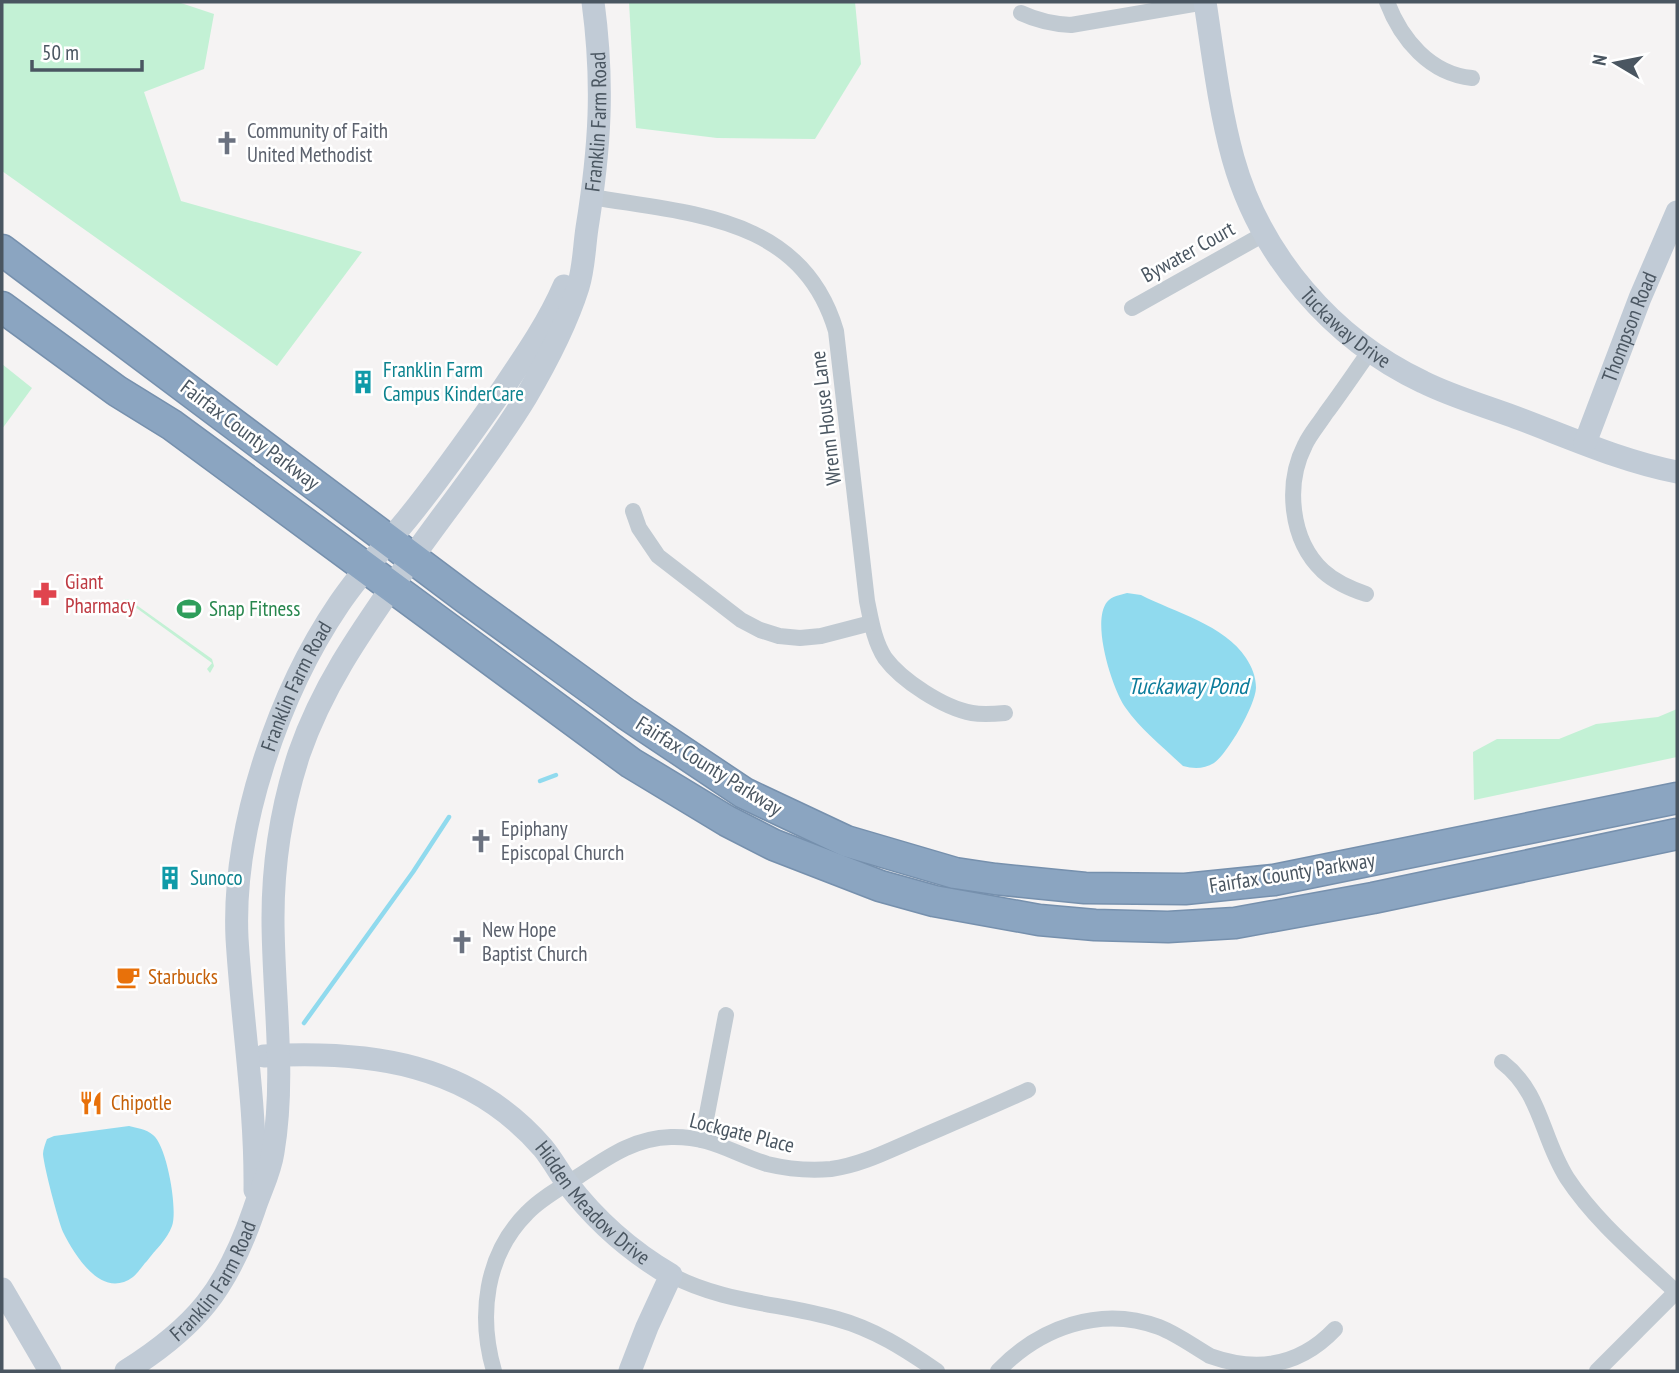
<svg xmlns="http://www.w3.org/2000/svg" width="1679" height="1373" font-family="'PT Sans Narrow',sans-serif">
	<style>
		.green { fill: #c3f1d5 }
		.water { fill: #90daee }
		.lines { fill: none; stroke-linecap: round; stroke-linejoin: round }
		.stream { stroke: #90daee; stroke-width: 4.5 }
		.highway-casing { stroke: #7690ad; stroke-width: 33 }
		.street { stroke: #c1cad2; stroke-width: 16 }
		.secondary { stroke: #c1cbd6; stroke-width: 23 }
		.highway { stroke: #8ba5c1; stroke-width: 30 }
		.labels { text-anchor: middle; stroke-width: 5; stroke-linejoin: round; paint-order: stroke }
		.street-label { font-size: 21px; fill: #4a5661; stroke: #fff }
		.worship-label { font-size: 21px; fill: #5b616d; stroke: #fff; text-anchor: start }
		.culture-label { font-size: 21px; fill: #0d838f; stroke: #fff; text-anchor: start }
		.health-label { font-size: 21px; fill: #be3a42; stroke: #fff; text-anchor: start }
		.leisure-label { font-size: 21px; fill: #27864d; stroke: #fff; text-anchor: start }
		.food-label { font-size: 21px; fill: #c56008; stroke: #fff; text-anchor: start }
		.water-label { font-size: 23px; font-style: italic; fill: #0c7c9b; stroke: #fff }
	</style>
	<rect width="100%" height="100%" fill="#f5f3f3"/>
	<g class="green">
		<polygon points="2,2 178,2 214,14 204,69 144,92 181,201 362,252 277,366 2,171"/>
		<polygon points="629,2 855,2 861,64 815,139 717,138 636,128"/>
		<polygon points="2,364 32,388 2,429"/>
		<polygon points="128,599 212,659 214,666 210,673 207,669 212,663 131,604 124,602 117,608 120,601"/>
		<polygon points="1677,709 1677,757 1474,800 1473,752 1497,739 1559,739 1596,724 1658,717"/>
	</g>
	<g class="water">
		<path d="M 1127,593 L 1141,595 C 1174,612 1225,625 1246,658 C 1252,667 1256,677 1256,688 C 1255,706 1228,753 1214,763 C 1204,769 1194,769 1183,766 C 1163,747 1140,729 1125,707 C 1112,688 1091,622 1107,602 C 1112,596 1120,595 1127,593 Z"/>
		<path d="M 129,1126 C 137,1128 146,1129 153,1135 C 167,1146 178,1210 172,1226 C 167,1240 155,1250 147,1261 C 142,1266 138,1273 133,1277 C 102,1300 75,1256 63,1232 C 58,1220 44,1167 43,1154 C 43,1150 45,1144 47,1139 L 54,1136 Z"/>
	</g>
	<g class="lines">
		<g class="stream">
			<polyline points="540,781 556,775"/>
			<polyline points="304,1023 413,872 449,817"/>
		</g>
		<g class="highway-casing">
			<g id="highway">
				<polyline points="2,250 467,599 626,714 744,793 846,841 955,873 995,879 1085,888 1185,889 1274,880 1677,798"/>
				<polyline points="2,307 117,391 172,425 631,763 727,821 774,845 880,886 934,901 1039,920 1095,925 1168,927 1235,923 1373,898 1677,834"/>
			</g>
		</g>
		<g class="street">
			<path d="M 1387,2 C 1401,39 1430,74 1472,78"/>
			<path d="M 1021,13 C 1038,21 1052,24 1071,25 L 1205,2"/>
			<path d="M 592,197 C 691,214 802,216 836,331 L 867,601 C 871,620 874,641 885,658 C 902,681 944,708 972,713 C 983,715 994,714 1005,713"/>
			<polyline points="1132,308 1264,234"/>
			<polyline points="633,511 639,528 658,556 741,620 760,630 779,636 800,638 821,636 871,623"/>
			<path d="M 1366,594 C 1351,589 1335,582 1323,571 C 1290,540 1285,484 1305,445 C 1310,434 1319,424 1326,413 C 1341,393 1355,372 1370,351"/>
			<path d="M 1502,1062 C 1542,1093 1541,1137 1567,1178 C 1596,1222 1638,1256 1676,1292"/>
			<polyline points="702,1140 726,1015"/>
			<path d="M 671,1275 C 723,1303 781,1303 837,1319 C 874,1329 905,1349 937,1371"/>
			<path d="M 494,1371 C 478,1316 485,1255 527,1213 C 541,1198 562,1187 579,1176 C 608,1157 634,1138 671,1137 C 711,1136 732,1153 767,1164 C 788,1169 809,1171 831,1169 C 861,1165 888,1151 916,1139 C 953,1123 991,1107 1028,1090"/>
			<path d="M 998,1371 C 1039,1328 1100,1305 1159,1327 C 1177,1334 1193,1346 1210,1356 C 1258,1373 1300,1366 1335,1329"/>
			<polyline points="1597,1371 1677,1291"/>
		</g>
		<g class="secondary">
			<path id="s1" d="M 1205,2 C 1213,54 1219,107 1233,158 C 1260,255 1332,339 1423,382 C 1451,396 1482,405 1512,416 C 1566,436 1620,461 1677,472"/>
			<path id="s2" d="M 1585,443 L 1640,298 L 1677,212"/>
			<path id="s3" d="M 264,1056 C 369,1050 470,1063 543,1148 C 552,1159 559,1172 567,1183 C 596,1221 630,1251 671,1275 L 647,1327 L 630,1371"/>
			<path id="s4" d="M 255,1190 C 256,1106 242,1022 237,938 C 232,829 278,694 339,604 C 360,573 385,546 408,518 C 441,477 472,433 502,390 C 525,356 548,323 564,286"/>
			<polyline points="2,1289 50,1371"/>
			<path id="s5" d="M 126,1371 C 196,1327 227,1289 254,1210 C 260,1191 270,1173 273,1152 C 286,1074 273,996 273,918 C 273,863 282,806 299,754 C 325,679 368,622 412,558 C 450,504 492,453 526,397 C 546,363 566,325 578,287 C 584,268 584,248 587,228 C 600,147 604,84 593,2"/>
		</g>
		<use href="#highway" class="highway"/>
	</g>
	<defs>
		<g id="church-bare" transform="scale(1.89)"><path d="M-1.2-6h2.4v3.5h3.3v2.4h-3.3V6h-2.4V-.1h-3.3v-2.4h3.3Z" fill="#6b7280" stroke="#fff" stroke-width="2.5" paint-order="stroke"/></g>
		<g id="building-bare" transform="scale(1.89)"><path d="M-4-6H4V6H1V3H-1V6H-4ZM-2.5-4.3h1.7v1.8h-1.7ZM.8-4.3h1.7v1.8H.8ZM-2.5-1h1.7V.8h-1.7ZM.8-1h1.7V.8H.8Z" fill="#0f9aa8" stroke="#fff" stroke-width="2.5" paint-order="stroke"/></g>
		<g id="pharmacy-bare" transform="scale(1.89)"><path d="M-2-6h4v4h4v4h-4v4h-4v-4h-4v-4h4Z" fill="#e0444e" stroke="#fff" stroke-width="2.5" paint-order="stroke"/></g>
		<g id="stadium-bare" transform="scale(1.89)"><path d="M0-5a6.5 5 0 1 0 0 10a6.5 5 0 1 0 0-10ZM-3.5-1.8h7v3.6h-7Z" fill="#2e9e5b" stroke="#fff" stroke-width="2.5" paint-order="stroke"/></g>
		<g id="cafe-bare" transform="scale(1.89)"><path d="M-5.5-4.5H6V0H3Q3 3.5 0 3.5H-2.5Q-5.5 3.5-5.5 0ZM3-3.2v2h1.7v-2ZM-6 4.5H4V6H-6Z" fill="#e8710a" stroke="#fff" stroke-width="2.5" paint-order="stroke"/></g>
		<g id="restaurant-bare" transform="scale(1.89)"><path d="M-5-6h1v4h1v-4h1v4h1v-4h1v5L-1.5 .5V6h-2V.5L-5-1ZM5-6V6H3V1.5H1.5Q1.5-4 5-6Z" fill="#e8710a" stroke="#fff" stroke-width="2.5" paint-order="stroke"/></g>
	</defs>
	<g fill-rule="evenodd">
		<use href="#church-bare" x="227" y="143"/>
		<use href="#building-bare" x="363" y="382"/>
		<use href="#pharmacy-bare" x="45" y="594"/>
		<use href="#stadium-bare" x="189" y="609"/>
		<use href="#church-bare" x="481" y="841"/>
		<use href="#building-bare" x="170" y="878"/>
		<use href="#church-bare" x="462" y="942"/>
		<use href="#cafe-bare" x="128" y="977"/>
		<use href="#restaurant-bare" x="91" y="1103"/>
	</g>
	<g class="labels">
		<g class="street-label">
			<text dy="7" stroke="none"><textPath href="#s5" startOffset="1386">Franklin Farm Road</textPath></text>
			<text transform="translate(1188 252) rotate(-29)" y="7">Bywater Court</text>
			<text dy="7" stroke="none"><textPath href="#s1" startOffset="366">Tuckaway Drive</textPath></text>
			<text dy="7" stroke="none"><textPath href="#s2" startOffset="124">Thompson Road</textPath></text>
			<text transform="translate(826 418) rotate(-97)" y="7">Wrenn House Lane</text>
			<text transform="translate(250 435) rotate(37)" y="7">Fairfax County Parkway</text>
			<text dy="7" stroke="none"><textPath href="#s4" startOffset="514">Franklin Farm Road</textPath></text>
			<text transform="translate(709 766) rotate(32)" y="7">Fairfax County Parkway</text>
			<text transform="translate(1292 873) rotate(-9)" y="7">Fairfax County Parkway</text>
			<text transform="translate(742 1133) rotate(14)" y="7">Lockgate Place</text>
			<text dy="7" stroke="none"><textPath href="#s3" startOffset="380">Hidden Meadow Drive</textPath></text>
			<text dy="7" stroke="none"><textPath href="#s5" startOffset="128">Franklin Farm Road</textPath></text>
		</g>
		<g class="worship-label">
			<text x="247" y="138">Community of Faith<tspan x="247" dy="24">United Methodist</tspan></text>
			<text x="501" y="836">Epiphany<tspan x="501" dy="24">Episcopal Church</tspan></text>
			<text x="482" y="937">New Hope<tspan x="482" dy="24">Baptist Church</tspan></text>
		</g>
		<g class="culture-label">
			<text x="383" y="377">Franklin Farm<tspan x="383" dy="24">Campus KinderCare</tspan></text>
			<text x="190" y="885">Sunoco</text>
		</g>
		<g class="health-label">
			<text x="65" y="589">Giant<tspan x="65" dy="24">Pharmacy</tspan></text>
		</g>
		<g class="leisure-label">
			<text x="209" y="616">Snap Fitness</text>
		</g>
		<g class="food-label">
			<text x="148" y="984">Starbucks</text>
			<text x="111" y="1110">Chipotle</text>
		</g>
		<g class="water-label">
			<text x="1188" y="694">Tuckaway Pond</text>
		</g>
	</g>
	<rect width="1679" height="1373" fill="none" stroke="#4a5661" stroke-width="7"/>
	<g transform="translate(1616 63) rotate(280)" stroke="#ffffff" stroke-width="5" paint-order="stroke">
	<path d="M0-5L12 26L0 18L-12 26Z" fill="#4a5661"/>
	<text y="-10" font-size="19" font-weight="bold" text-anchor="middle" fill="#4a5661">N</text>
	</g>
	<path d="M32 60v10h110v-10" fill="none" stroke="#4a5661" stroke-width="3.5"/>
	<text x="42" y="60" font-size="21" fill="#4a5661" stroke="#ffffff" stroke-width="5" paint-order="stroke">50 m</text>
</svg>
